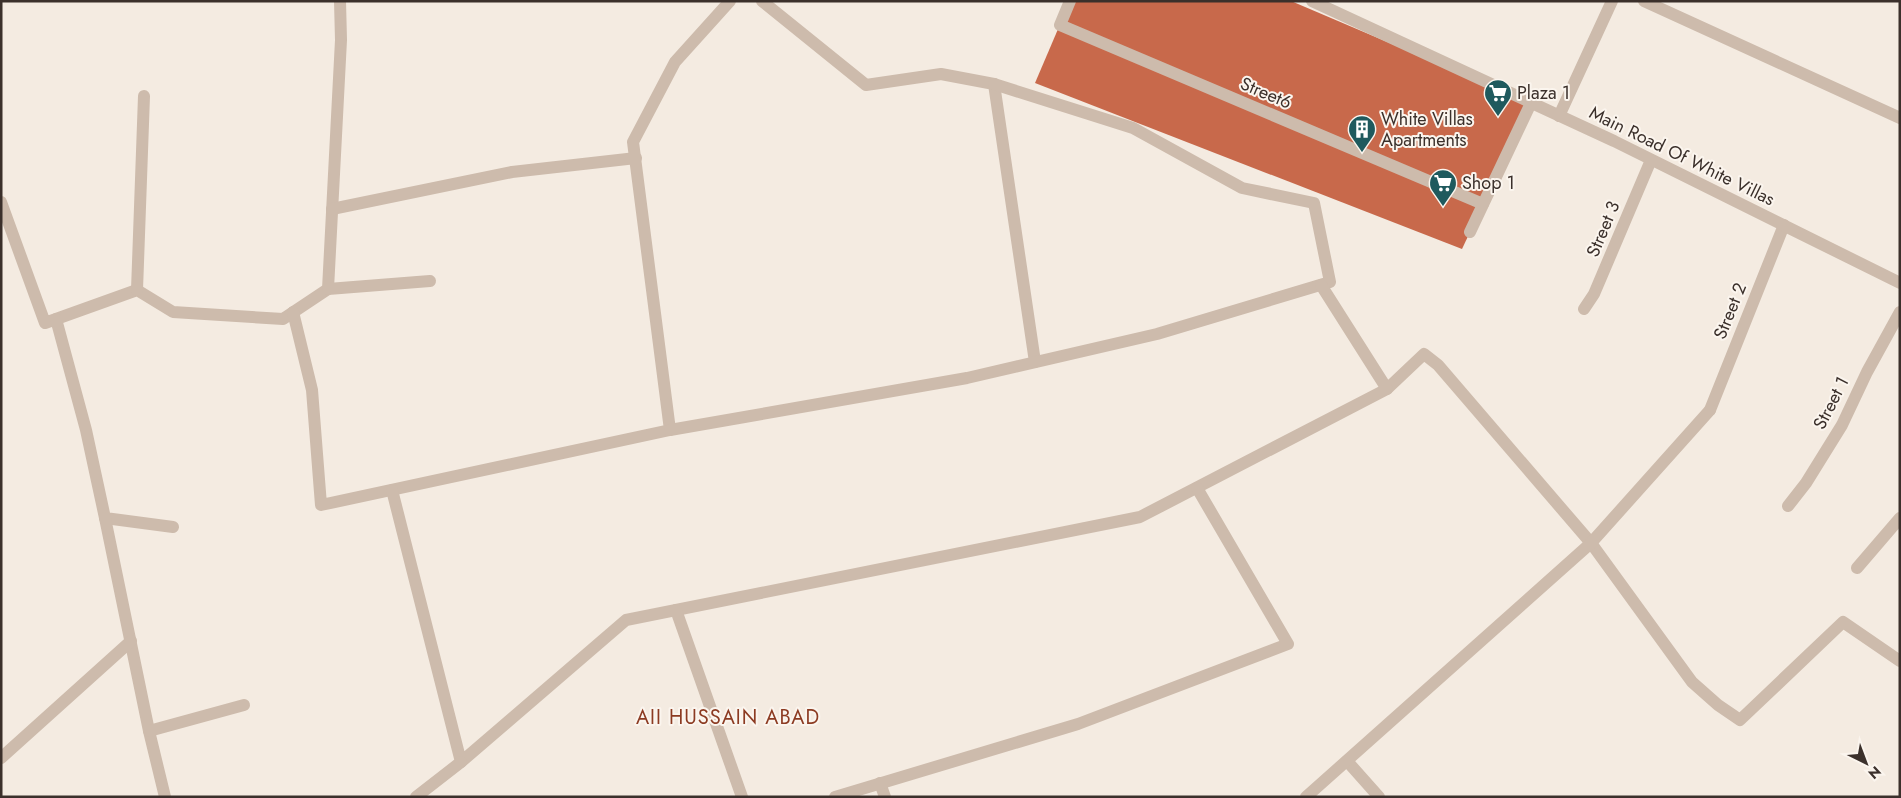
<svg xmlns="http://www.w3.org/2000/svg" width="1901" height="798" font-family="Jost,sans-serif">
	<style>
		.building { fill: #c8694b }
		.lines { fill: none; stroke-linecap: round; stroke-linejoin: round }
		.pedestrian { stroke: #cdbbac; stroke-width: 12 }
		.minor { stroke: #cdbbac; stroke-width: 12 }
		.labels { text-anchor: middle; stroke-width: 4; stroke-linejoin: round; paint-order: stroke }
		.street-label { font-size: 18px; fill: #3b302b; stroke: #fbf5ee }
		.poi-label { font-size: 18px; fill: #3b302b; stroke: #fbf5ee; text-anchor: start }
		.quarter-label { font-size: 20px; letter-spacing: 1px; fill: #8c3b22; stroke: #fbf5ee }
	</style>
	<rect width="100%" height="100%" fill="#f4ebe1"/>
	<polygon class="building" points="1070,1 1291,1 1531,103 1462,249 1035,83"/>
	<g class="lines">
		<g class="pedestrian">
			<polyline points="1070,1 1060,25 1483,204"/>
			<polyline points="1559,116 1612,1"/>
			<polyline points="1470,232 1531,103"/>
			<polyline points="1584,309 1594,294 1651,160"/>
			<polyline points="1710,410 1784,225"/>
			<polyline points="1788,506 1806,483 1842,425 1867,372 1900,312"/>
			<polyline points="1857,568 1900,518"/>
		</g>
		<g class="minor">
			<polyline points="762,1 866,85 941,74 994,84 1035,362"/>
			<polyline points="1312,1 1614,141 1900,283"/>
			<polyline points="1644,1 1900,118"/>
			<polyline points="1,202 45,323 137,290 173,312 283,319 328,289 341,40 340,1"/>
			<polyline points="332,209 512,172 636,158"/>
			<polyline points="328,289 430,281"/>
			<polyline points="137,290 144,96"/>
			<polyline points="293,312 312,390 321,505 670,430 633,142 675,62 730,1"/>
			<polyline points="56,319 86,430 105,518 173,527"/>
			<polyline points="1387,389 1424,354 1438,365 1591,543 1692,682 1718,705 1740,720 1843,622 1900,661"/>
			<polyline points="670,430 967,378 1157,334 1330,282 1314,203 1242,188 1133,128 994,84"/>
			<polyline points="392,490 461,762 626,620 1140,517 1387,389 1321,285"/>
			<polyline points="105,518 149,731 165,797"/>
			<polyline points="676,610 742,797"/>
			<polyline points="149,731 244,705"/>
			<polyline points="1,758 131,641"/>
			<polyline points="1347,761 1379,797"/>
			<polyline points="880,783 885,797"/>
			<polyline points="416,797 461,762"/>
			<polyline points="835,797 1078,724 1288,644 1197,488"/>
			<polyline points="1306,797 1591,543 1710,410"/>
		</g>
	</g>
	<defs>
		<g id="supermarket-pin" transform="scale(1.4375)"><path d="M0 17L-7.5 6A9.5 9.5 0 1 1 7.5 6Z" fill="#1f5a5e" stroke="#fbf5ee"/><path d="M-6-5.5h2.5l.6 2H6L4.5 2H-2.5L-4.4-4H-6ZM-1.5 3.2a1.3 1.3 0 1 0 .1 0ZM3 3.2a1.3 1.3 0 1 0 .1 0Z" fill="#fff"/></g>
		<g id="building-pin" transform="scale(1.4375)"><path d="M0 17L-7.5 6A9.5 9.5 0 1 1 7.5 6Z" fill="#1f5a5e" stroke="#fbf5ee"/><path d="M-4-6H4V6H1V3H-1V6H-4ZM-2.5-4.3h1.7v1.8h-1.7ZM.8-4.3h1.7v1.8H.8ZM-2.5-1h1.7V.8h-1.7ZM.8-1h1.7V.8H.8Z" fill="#fff"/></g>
	</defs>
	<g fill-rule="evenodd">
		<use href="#supermarket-pin" x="1498" y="93"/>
		<use href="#building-pin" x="1362" y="129"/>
		<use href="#supermarket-pin" x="1443" y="183"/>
	</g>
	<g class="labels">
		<g class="street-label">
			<text transform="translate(1266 93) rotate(23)" y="6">Street6</text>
			<text transform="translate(1682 156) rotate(26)" y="6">Main Road Of White Villas</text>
			<text transform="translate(1603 229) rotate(-67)" y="6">Street 3</text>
			<text transform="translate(1730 311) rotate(-68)" y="6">Street 2</text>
			<text transform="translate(1831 403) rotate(-63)" y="6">Street 1</text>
		</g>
		<g class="poi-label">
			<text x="1517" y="99">Plaza 1</text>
			<text x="1381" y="125">White Villas<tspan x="1381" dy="21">Apartments</tspan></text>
			<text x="1462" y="189">Shop 1</text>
		</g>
		<g class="quarter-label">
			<text x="728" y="724">AII HUSSAIN ABAD</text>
		</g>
	</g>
	<rect width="1901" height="798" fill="none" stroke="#3b302b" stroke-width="5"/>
	<g transform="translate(1866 763) rotate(138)" stroke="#fbf5ee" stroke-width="4" paint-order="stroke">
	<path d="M0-4L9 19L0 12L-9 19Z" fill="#3b302b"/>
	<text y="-8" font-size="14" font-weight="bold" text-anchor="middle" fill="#3b302b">N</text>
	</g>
</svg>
